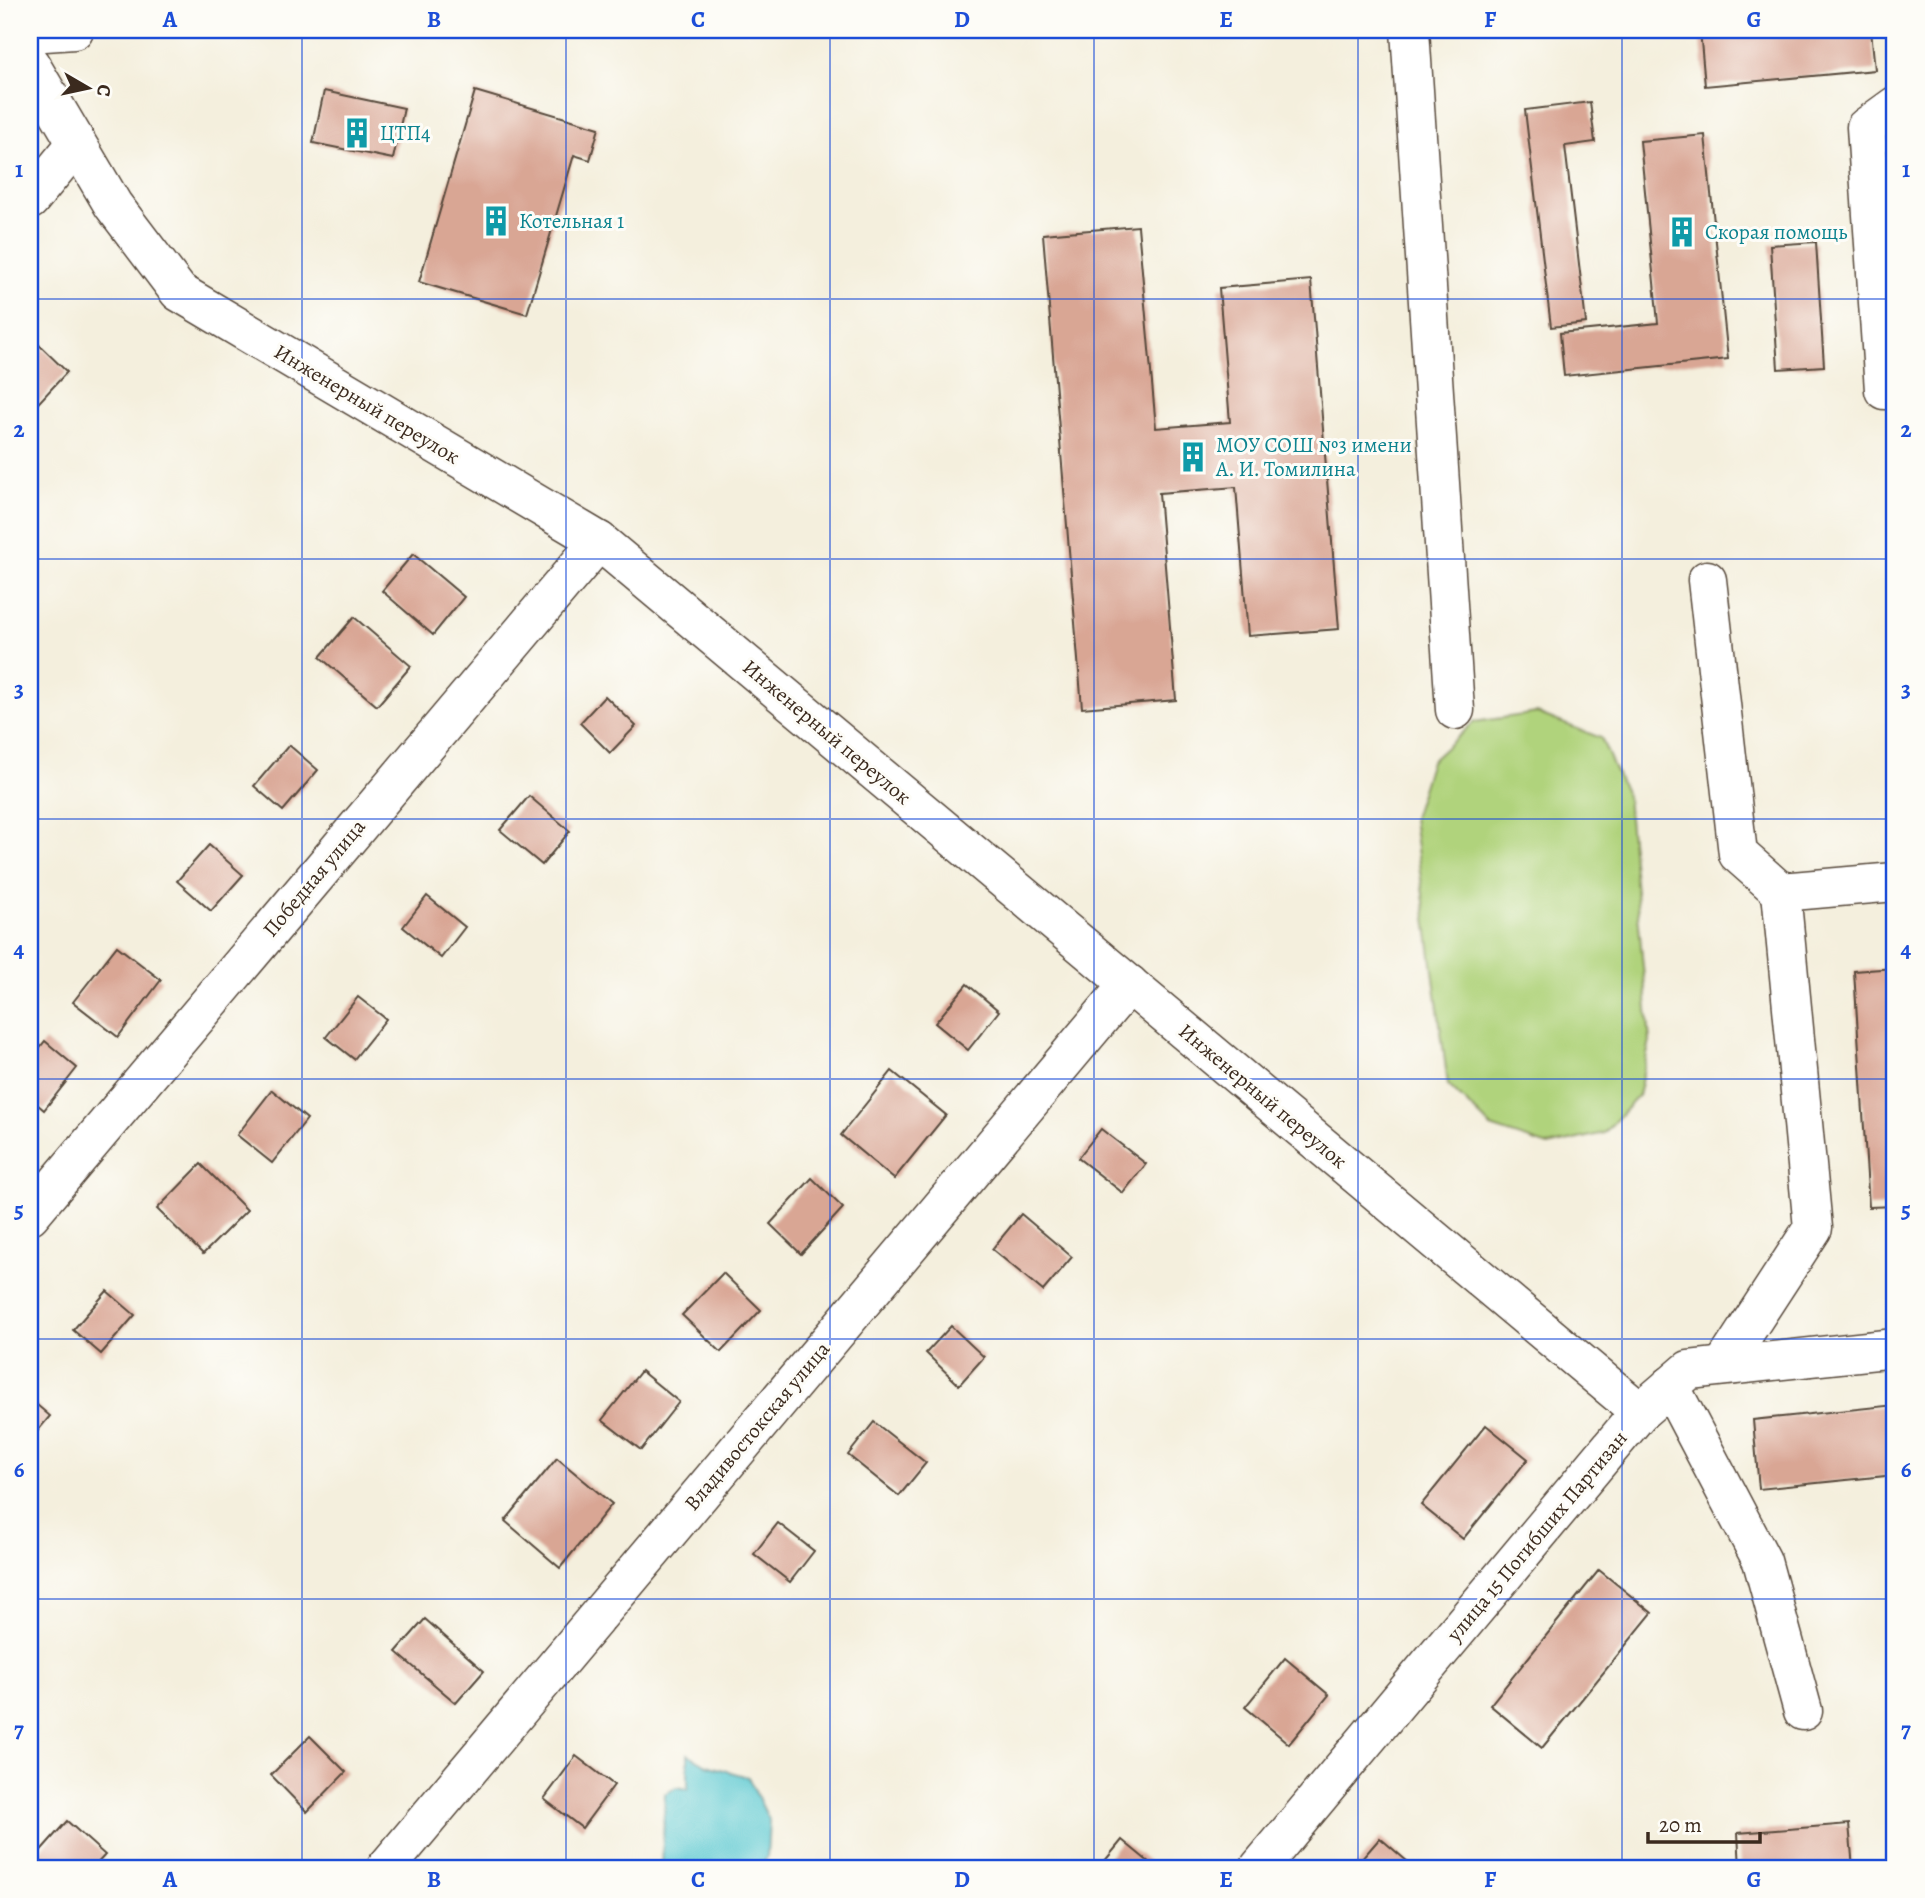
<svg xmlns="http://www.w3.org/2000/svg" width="1925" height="1898" font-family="Alegreya,serif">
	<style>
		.green { fill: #b0d37b; stroke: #767e4c; stroke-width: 2 }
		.water { fill: #5cc9d1; stroke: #4c7a78; stroke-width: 2 }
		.building { fill: #d9a694 }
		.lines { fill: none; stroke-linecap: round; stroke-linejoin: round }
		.minor-casing { stroke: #57483b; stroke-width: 41 }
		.minor { stroke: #fff; stroke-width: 38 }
		.grid { fill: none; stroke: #1d4ed8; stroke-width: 2; stroke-opacity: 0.55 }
		.labels { text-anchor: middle; stroke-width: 6; stroke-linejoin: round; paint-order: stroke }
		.culture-label { font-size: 21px; fill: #0d838f; stroke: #fdfcf7; text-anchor: start }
		.street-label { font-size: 21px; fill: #3b2a1e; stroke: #fdfcf7 }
		.neatline { fill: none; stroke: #1d4ed8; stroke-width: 2.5 }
		.grid-label { font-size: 23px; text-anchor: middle; font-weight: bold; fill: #1d4ed8 }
	</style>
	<rect width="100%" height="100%" fill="#fdfcf7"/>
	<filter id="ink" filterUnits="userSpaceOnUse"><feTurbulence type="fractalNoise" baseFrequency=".0143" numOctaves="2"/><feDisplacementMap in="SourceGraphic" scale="14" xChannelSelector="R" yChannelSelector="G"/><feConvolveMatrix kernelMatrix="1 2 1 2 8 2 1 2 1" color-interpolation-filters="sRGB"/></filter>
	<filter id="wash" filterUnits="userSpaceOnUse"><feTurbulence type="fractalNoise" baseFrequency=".00686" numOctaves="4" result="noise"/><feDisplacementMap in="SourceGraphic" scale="28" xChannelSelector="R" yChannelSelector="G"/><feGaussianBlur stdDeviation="1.57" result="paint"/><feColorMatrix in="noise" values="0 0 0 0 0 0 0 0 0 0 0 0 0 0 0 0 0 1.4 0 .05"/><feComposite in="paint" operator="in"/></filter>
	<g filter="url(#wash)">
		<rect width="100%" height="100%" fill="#f4efdd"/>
		<polygon class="green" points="1537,713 1601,738 1627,797 1650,1041 1638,1096 1604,1133 1548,1146 1491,1127 1448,1085 1413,818 1431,761 1474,722"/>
		<polygon class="water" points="688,1754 707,1765 748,1777 769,1820 767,1857 760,1868 658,1868 662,1867 665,1794 677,1787 688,1789"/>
		<g id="blocks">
			<g class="building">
				<polygon points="1700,30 1871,30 1875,70 1705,86"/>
				<polygon points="324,91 404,108 393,159 313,143"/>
				<polygon points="475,91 599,128 590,160 574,155 527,314 419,282"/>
				<polygon points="1590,102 1595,142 1565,146 1586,323 1551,327 1525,110"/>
				<polygon points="1705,135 1728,359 1564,376 1560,333 1658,323 1640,141"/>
				<polygon points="1138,226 1156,428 1230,422 1219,288 1311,280 1339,629 1248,636 1236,487 1159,493 1176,700 1082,708 1043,234"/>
				<polygon points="1816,242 1824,366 1778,369 1770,245"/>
				<polygon points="30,336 67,372 30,412"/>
				<polygon points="413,554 464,597 433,635 382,591"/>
				<polygon points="354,617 411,666 377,706 320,657"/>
				<polygon points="605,696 636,726 610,753 580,723"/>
				<polygon points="289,745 318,770 283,811 254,786"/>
				<polygon points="529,796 570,831 542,865 500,830"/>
				<polygon points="209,845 243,875 211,911 177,881"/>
				<polygon points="427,896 465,927 441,958 403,927"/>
				<polygon points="117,946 161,980 118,1037 73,1002"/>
				<polygon points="1895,968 1895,1206 1869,1207 1854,971"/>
				<polygon points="967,984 999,1011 968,1050 935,1023"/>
				<polygon points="358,997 386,1019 354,1059 326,1037"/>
				<polygon points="45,1041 77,1068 44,1110 30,1098 30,1060"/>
				<polygon points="892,1071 946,1115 894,1179 841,1135"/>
				<polygon points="272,1090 307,1119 272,1163 237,1135"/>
				<polygon points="1101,1129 1146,1164 1123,1193 1078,1158"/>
				<polygon points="201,1164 247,1210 203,1254 157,1209"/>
				<polygon points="812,1178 843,1208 801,1254 770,1224"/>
				<polygon points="1021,1214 1072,1257 1043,1291 992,1249"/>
				<polygon points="723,1273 761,1310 721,1352 682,1315"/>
				<polygon points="107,1291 135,1315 101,1354 73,1330"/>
				<polygon points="951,1326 984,1357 959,1385 926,1353"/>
				<polygon points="641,1371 679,1402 641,1450 602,1420"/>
				<polygon points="30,1399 50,1416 30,1440"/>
				<polygon points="1895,1405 1895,1475 1759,1489 1753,1420"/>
				<polygon points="874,1422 926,1463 899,1496 848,1455"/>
				<polygon points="1486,1425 1528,1459 1463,1539 1421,1505"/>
				<polygon points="557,1458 612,1504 560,1568 505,1521"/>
				<polygon points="778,1523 814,1551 790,1582 754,1554"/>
				<polygon points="1599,1570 1652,1613 1542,1748 1490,1705"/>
				<polygon points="425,1619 484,1671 456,1703 396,1652"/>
				<polygon points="1285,1658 1329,1695 1289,1744 1245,1707"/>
				<polygon points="310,1736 346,1772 307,1812 271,1775"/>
				<polygon points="576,1756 614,1785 582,1828 544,1799"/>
				<polygon points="67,1821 105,1855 93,1868 48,1868 35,1857"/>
				<polygon points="1849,1824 1853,1868 1740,1868 1738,1833"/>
				<polygon points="1380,1838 1415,1868 1354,1868"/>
				<polygon points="1122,1840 1156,1868 1099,1868"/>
			</g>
		</g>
	</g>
	<g filter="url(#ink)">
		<use href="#blocks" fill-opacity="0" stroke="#57483b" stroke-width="2"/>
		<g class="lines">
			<g class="minor-casing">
				<g id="minor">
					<polyline points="1410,30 1455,710"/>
					<polyline points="30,33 74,30"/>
					<polyline points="30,64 113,205 179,292 599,541 1640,1412"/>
					<polyline points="30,200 76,144"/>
					<polyline points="1884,390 1866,127 1895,106"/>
					<polyline points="1707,580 1738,854 1781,892 1895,882"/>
					<polyline points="30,1215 599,541"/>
					<polyline points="1723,1366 1813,1228 1781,892"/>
					<polyline points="1670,1386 1762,1561 1803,1711"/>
					<polyline points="386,1868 1129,984"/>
					<polyline points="1259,1868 1640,1412 1689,1370 1895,1348"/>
				</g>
			</g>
			<use href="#minor" class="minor"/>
		</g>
	</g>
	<path class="grid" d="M 302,30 L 302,1868M 566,30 L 566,1868M 830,30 L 830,1868M 1094,30 L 1094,1868M 1358,30 L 1358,1868M 1622,30 L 1622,1868M 30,299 L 1895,299M 30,559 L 1895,559M 30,819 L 1895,819M 30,1079 L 1895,1079M 30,1339 L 1895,1339M 30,1599 L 1895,1599"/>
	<defs>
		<g id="building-bare" transform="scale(2.415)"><path d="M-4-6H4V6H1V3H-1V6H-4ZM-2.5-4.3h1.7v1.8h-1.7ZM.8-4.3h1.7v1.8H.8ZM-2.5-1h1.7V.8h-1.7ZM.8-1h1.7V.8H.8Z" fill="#0f9aa8" stroke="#fdfcf7" stroke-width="2.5" paint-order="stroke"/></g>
	</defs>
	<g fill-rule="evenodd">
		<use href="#building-bare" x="357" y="133"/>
		<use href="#building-bare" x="496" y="221"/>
		<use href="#building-bare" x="1682" y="232"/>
		<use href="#building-bare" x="1193" y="457"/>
	</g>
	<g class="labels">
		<g class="culture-label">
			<text x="380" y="140">ЦТП4</text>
			<text x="519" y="228">Котельная 1</text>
			<text x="1705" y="239">Скорая помощь</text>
			<text x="1216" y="452">МОУ СОШ №3 имени<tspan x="1216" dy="24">А. И. Томилина</tspan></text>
		</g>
		<g class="street-label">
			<text transform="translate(367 404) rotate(31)" y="7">Инженерный переулок</text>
			<text transform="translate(827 732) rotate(40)" y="7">Инженерный переулок</text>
			<text transform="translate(314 878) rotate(-50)" y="7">Победная улица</text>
			<text transform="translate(1263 1096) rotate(40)" y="7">Инженерный переулок</text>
			<text transform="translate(757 1426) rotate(-50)" y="7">Владивостокская улица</text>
			<text transform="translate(1537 1536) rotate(-50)" y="7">улица 15 Погибших Партизан</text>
		</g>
	</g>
	<rect width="1925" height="1898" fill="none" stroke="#fdfcf7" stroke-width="77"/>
	<g transform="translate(88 88) rotate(99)" stroke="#fdfcf7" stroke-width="5" paint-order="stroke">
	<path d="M0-5L12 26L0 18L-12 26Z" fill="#3b2a1e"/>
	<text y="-10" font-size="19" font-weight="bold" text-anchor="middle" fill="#3b2a1e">С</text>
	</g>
	<path d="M1648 1832v10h112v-10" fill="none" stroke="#3b2a1e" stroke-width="3.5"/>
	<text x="1659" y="1832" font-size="21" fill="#3b2a1e" stroke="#fdfcf7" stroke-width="5" paint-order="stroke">20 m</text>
	<rect x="38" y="38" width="1848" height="1822" class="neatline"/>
	<g class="grid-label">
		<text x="170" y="27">A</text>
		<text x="434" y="27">B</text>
		<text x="698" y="27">C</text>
		<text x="962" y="27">D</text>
		<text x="1226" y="27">E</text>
		<text x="1490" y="27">F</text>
		<text x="1754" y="27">G</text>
		<text x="19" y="177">1</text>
		<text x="1906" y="177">1</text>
		<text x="19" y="437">2</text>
		<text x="1906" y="437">2</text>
		<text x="19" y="697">3</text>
		<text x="1906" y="697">3</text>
		<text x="19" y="957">4</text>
		<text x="1906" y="957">4</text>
		<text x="19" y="1217">5</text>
		<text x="1906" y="1217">5</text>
		<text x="19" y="1477">6</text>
		<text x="1906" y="1477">6</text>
		<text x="19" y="1737">7</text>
		<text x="1906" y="1737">7</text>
		<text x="170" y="1887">A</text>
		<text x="434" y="1887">B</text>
		<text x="698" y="1887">C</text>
		<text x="962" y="1887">D</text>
		<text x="1226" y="1887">E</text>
		<text x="1490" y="1887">F</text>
		<text x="1754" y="1887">G</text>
	</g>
</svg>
